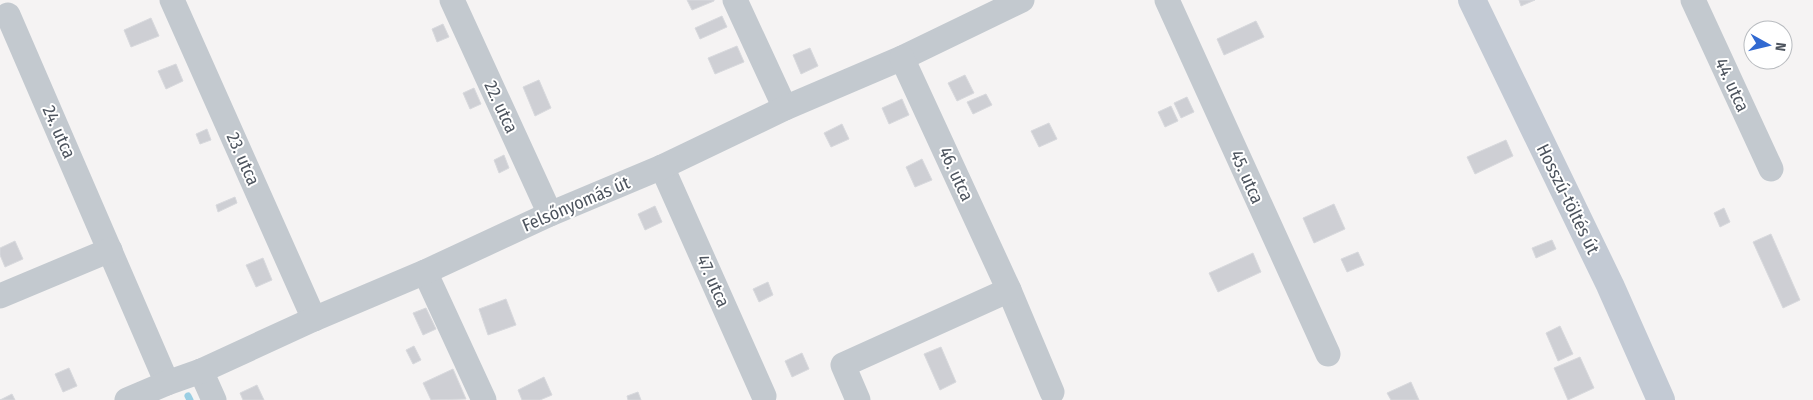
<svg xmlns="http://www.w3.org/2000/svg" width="1813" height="400" font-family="'Fira Sans Condensed',sans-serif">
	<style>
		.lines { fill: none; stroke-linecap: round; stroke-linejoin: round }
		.stream { stroke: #9acee3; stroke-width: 7 }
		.building { fill: #cecfd4; stroke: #d8d9dd }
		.street { stroke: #c3c9cf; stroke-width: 25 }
		.secondary { stroke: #c3cad4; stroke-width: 28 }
		.labels { text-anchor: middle; stroke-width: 4; stroke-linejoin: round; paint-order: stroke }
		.street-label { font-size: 18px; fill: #4d545e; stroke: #fff }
	</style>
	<rect width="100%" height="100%" fill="#f5f3f3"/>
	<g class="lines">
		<polyline class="stream" points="188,396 190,400"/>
	</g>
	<g class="building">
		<polygon points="687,0 714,0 714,1 692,10"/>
		<polygon points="1519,0 1535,0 1521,6"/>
		<polygon points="722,16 727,27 700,39 695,28"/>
		<polygon points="151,18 159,36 131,47 124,30"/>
		<polygon points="1256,21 1264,37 1224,55 1217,39"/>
		<polygon points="443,24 449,37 437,42 432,29"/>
		<polygon points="737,46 744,62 715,74 708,58"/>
		<polygon points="810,48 818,66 801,74 793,55"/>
		<polygon points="176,64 183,81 166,89 158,71"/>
		<polygon points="965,75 974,93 957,101 948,83"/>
		<polygon points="539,80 551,108 535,116 523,87"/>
		<polygon points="474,88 481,104 470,109 463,93"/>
		<polygon points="986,94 992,105 973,114 967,102"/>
		<polygon points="1187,97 1194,112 1181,118 1174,103"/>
		<polygon points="902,99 909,115 889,124 882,108"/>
		<polygon points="1171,106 1178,121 1165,127 1158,112"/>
		<polygon points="1049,123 1057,139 1039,147 1031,131"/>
		<polygon points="842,124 849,139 831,147 824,133"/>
		<polygon points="207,129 211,140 200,144 196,134"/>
		<polygon points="1506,140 1513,156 1475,174 1467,157"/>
		<polygon points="504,155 509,168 499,173 494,160"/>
		<polygon points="922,159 932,180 915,187 906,167"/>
		<polygon points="235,197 237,203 218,212 216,205"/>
		<polygon points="1334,204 1345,229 1314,243 1303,218"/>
		<polygon points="655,206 662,222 645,230 638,214"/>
		<polygon points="1724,208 1730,222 1720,227 1714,213"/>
		<polygon points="1771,234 1800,300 1783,308 1753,242"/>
		<polygon points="1552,240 1556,249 1536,258 1532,248"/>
		<polygon points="15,241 23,259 5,267 0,255 0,248"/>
		<polygon points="1358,252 1364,265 1347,272 1341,259"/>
		<polygon points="1253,253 1261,272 1218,292 1209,273"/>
		<polygon points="263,258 272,280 256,287 246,265"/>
		<polygon points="768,282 773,295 759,302 753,289"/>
		<polygon points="506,299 516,325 488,335 479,309"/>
		<polygon points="426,308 436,329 423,335 413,313"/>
		<polygon points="1560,326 1573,354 1558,361 1546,333"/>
		<polygon points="414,346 421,360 413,364 406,350"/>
		<polygon points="941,347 956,382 940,390 924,354"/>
		<polygon points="802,353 809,369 792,377 785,361"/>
		<polygon points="1580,357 1594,388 1568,400 1554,368"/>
		<polygon points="69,368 77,386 63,392 55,374"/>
		<polygon points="453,369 466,399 431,400 423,383"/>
		<polygon points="544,377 552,395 540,400 522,400 518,390"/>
		<polygon points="1411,382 1419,400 1391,400 1387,393"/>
		<polygon points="257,385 264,400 243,400 240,393"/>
		<polygon points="638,392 641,400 628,400 627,396"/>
		<polygon points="12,394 15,400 0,400"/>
	</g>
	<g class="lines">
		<g class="street">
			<polyline points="172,0 314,319"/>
			<polyline points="452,0 550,214"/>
			<polyline points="735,0 785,108"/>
			<polyline points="1167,0 1328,354"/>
			<polyline points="1693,0 1771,169"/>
			<polyline points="8,15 167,383"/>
			<polyline points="662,167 764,396"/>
			<polyline points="425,272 484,400"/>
			<polyline points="1009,290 1052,392"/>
			<polyline points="0,296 110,250"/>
			<polyline points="201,371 214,400"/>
			<polyline points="127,400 167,383 201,371 314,319 425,272 550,214 662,167 785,108 902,58 1022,0"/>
			<polyline points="858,400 843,365 1009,290 902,58"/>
		</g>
		<polyline class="secondary" points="1472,0 1610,285 1661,400"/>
	</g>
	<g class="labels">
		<g class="street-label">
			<text transform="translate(1732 85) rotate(65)" y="6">44. utca</text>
			<text transform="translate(501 107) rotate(65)" y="6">22. utca</text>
			<text transform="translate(59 132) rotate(66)" y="6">24. utca</text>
			<text transform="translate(243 159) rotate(66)" y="6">23. utca</text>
			<text transform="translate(956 174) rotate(65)" y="6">46. utca</text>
			<text transform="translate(1247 177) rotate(66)" y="6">45. utca</text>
			<text transform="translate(1568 199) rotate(64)" y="6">Hosszú-töltés út</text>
			<text transform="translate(576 204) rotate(-23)" y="6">Felsőnyomás út</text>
			<text transform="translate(713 281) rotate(66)" y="6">47. utca</text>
		</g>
	</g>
	<g transform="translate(1768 45) rotate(98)"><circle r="24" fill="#ffffff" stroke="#b8bbbf"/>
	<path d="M0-4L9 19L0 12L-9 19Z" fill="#3169d1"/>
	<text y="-8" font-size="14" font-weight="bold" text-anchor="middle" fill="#4d545e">N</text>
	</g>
</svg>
